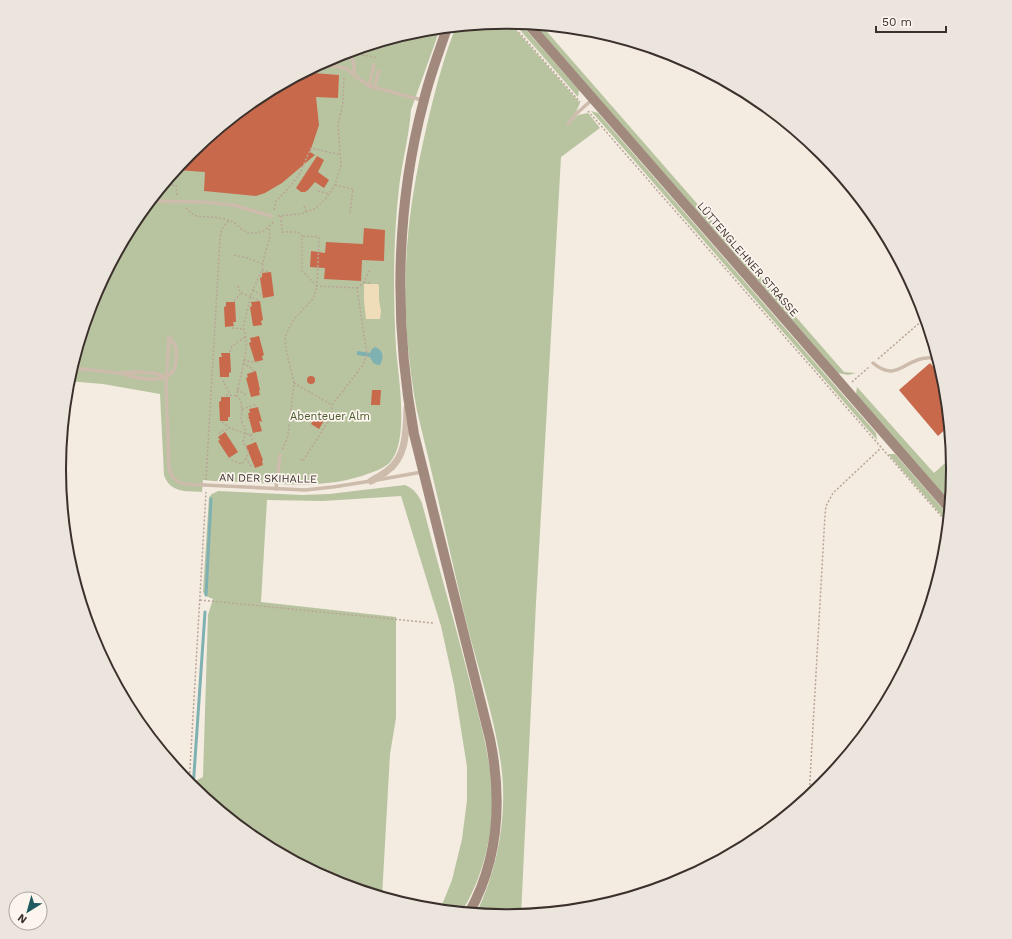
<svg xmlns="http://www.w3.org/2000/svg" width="1012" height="939" font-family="'Work Sans',sans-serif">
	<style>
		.green { fill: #b8c4a0 }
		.sand { fill: #efdcb8 }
		.water { fill: #7fb0b2 }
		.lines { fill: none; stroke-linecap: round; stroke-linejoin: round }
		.stream { stroke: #7fb0b2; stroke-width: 3 }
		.building { fill: #c8694b }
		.path { stroke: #b9a596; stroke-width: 1.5; stroke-dasharray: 2 2; stroke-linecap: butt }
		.service { stroke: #cdbbac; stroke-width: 3.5 }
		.minor { stroke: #cdbbac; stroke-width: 7 }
		.secondary { stroke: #a18a7d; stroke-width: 10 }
		.labels { text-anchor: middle; stroke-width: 3.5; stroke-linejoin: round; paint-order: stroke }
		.street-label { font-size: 11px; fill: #3b302b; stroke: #fbf5ee }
		.park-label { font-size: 11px; fill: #4a5a2e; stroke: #fbf5ee }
		.rim { fill: none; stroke: #3b302b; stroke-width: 2 }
	</style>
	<rect width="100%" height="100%" fill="#f4ebe1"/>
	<g class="green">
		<path d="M 506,22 L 509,22 L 580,103 L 576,112 L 567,123 L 567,126 L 578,115 L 588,113 L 600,128 L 561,157 L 536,603 L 521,915 L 506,917 L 476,914 C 498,868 508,815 501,764 C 494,714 477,666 465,617 C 449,548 434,480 417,411 C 407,357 403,303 407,248 C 410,202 420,153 431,108 C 438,81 445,53 456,27 Z"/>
		<polygon points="514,23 520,23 579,90 578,97"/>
		<polygon points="535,25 542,26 844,372 856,373 848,375 838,373"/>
		<path d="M 440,29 L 411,110 C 409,137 402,162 399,188 C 393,241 393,295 396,348 C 398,376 411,446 387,465 C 380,470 370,473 362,476 C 325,487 296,485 257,483 C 239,482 221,482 203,480 L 202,492 C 186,491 170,493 164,475 L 160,394 L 103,384 L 67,381 L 93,298 L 134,221 L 190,153 L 258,97 L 335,56 L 419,31 Z"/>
		<polygon points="591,111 598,113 876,433 877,440"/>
		<polygon points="857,387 934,473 952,457 953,470 950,502 856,394"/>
		<polygon points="888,454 895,454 949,516 948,523"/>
		<path d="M 405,485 C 414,489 418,494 422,503 C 436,558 452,612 466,667 C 474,699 484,731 489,764 C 498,814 488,870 461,913 L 440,910 L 452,880 L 462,839 L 467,800 L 467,767 L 454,685 L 441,626 L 401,496 L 323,501 L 267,500 L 261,602 L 396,617 L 396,718 L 390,754 L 382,897 L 335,883 L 257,841 L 191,787 L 191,783 L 203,777 L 208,615 L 213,599 L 206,596 L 203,592 L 209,497 L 212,494 L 218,491 L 302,495 L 329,494 Z"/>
	</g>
	<polygon class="sand" points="364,284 378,284 379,286 379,300 381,311 380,319 366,319 364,301"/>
	<path class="water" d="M 375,347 C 384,350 384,358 380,365 C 374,365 373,363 370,357 L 357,355 L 357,351 L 370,353 L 372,349 Z"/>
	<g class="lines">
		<g class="stream">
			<polyline points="206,595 211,499"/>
			<polyline points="193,789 205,612"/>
		</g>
	</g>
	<g class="building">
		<polygon points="317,66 313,73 339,75 338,98 316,97 319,125 310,152 315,155 282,183 265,193 256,196 204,191 205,172 176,170 190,153 258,97"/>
		<polygon points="317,156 324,160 318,172 329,180 324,188 315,182 308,190 305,192 301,192 296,188"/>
		<polygon points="364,228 385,230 384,261 362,260 361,281 324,279 325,268 310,267 311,251 325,253 326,242 363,244"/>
		<polygon points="271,272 274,296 263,298 260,278 262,277 262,273"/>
		<polygon points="260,301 263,320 261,321 262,325 253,326 250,307 252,306 251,302"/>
		<polygon points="226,302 235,302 236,322 233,322 234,326 225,327 224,307 226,306"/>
		<polygon points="259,336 264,355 262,356 263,360 255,362 249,343 251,342 250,338"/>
		<polygon points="221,353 230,353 231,372 229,373 229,377 220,377 219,357 222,357"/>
		<polygon points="930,363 944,379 945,382 949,426 938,436 899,390"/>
		<polygon points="256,371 260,390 259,391 260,395 251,397 246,378 248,377 247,374"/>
		<circle cx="311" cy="380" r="4"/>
		<polygon points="372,390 381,390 380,405 371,405"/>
		<polygon points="221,397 230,397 230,417 228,417 228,421 220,421 219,402 221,401"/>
		<polygon points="258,407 262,422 259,421 262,431 253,433 249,418 247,418 249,417 248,413 250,413 249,409"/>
		<polygon points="319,411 327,416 319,429 311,424"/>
		<polygon points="225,432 238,452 229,458 218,441 220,440 218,437"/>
		<polygon points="256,442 263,460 262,461 263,465 255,468 246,446"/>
	</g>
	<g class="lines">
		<g class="path">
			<polyline points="511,23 580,102"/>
			<polyline points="359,53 361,48"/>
			<polyline points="358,54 378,58"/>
			<polyline points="588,111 948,524"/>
			<polyline points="164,185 176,185 177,196"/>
			<polyline points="335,185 353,189 350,213"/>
			<polyline points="318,191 330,194"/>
			<polyline points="304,206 306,212"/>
			<path d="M 186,208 L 192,214 L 197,216 C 207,217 218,217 228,220 C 234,221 238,227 243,230 C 253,237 266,232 273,222"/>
			<polyline points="274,210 276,201 288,189 299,175 311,148 341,155"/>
			<polyline points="278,216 300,214 314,209 325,200 335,185 341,165 338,125 343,102 344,76"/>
			<polyline points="281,216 282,232 298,232 302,236 302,271 317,286 313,299 295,318 289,328 285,337 286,349 294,383 288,436 282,450"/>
			<polyline points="234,255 248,258 263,264"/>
			<polyline points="262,270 269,272"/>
			<polyline points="364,282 372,283"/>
			<polyline points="238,286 240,292 258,300"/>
			<polyline points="357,288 364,282 369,271 371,271"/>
			<polyline points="253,290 261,295"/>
			<polyline points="234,301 242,292"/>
			<polyline points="232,328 244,329"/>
			<polyline points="230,352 232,346 246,336"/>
			<polyline points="244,359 250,362 257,362"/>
			<polyline points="878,359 925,318"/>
			<polyline points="243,363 250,367 255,372"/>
			<polyline points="223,380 230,395"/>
			<polyline points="852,382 869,367"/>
			<polyline points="294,383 332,405 363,365 367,355 357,288 317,286 319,237 302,236"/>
			<polyline points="237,390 247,395"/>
			<polyline points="226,395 237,396"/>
			<polyline points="242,409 254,405 257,405"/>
			<polyline points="222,422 230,428 250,435 253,433"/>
			<polyline points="219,434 221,431 226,430 230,428"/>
			<polyline points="250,435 253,441"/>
			<path d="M 229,457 L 233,461 L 242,464 L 247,456 L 248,451 L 243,442 L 246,431 L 241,420 L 242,412 L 241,401 L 237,396 C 239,375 252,347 243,327 L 252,292 L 262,270 L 264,257 L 270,237 L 269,227"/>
			<polyline points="246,458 250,465 253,466"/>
			<polyline points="300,459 303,461 332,415 332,405"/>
			<path d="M 206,480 L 220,239 C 221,231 222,226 230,220"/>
			<polyline points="200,600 433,623"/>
			<polyline points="189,785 206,492"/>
			<polyline points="809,797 825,515 826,506 833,493 881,448"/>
		</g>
		<g class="service">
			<path d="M 349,52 C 354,60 355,66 354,75"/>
			<polyline points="323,62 328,65 345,68 369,86 422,100"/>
			<polyline points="369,86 374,65"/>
			<polyline points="374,88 379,71"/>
			<polyline points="568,124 577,113 593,99"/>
			<polyline points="150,201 203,202 233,205 271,216"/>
			<path d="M 169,337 L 166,386 L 169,467 C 171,476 174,481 184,484 L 305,490 L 333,487 L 371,481"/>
			<path d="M 873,363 C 897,383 904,359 927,358 C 931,357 935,360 939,362"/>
			<polyline points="71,368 120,373 137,372 153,373 167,377"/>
			<path d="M 123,374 C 140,379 174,387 176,361 C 177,348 177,348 170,338"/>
			<polyline points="377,480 422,472"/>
			<polyline points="276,489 280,455"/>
		</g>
		<path class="minor" d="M 371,481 C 376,478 382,475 387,471 C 407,457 406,430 407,408"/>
		<g class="secondary">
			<polyline points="528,24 950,509"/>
			<path d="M 447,28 C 439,52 430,75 424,100 C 395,208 394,324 414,434 L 490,739 C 502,798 499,859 469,913"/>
		</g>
	</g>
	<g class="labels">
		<g class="street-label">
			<text transform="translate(748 259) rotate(49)" y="4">LÜTTENGLEHNER STRASSE</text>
			<text transform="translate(268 478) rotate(1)" y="4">AN DER SKIHALLE</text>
		</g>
		<g class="park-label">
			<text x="330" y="420">Abenteuer Alm</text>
		</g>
	</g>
	<path d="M0 0H1012V939H0ZM66 469a440 440 0 1 1 880 0a440 440 0 1 1-880 0Z" fill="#ece5de" fill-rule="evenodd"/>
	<path class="rim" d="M66 469a440 440 0 1 1 880 0a440 440 0 1 1-880 0Z"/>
	<g transform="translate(28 911) rotate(217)"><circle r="19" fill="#fbf5ee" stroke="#aea6a0"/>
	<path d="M0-3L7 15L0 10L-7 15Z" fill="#1f5a5e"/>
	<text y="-6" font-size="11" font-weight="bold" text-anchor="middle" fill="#3b302b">N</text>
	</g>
	<path d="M876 26v6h70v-6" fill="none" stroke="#3b302b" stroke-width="2"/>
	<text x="882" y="26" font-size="12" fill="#3b302b" stroke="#fbf5ee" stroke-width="3" paint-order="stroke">50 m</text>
</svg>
